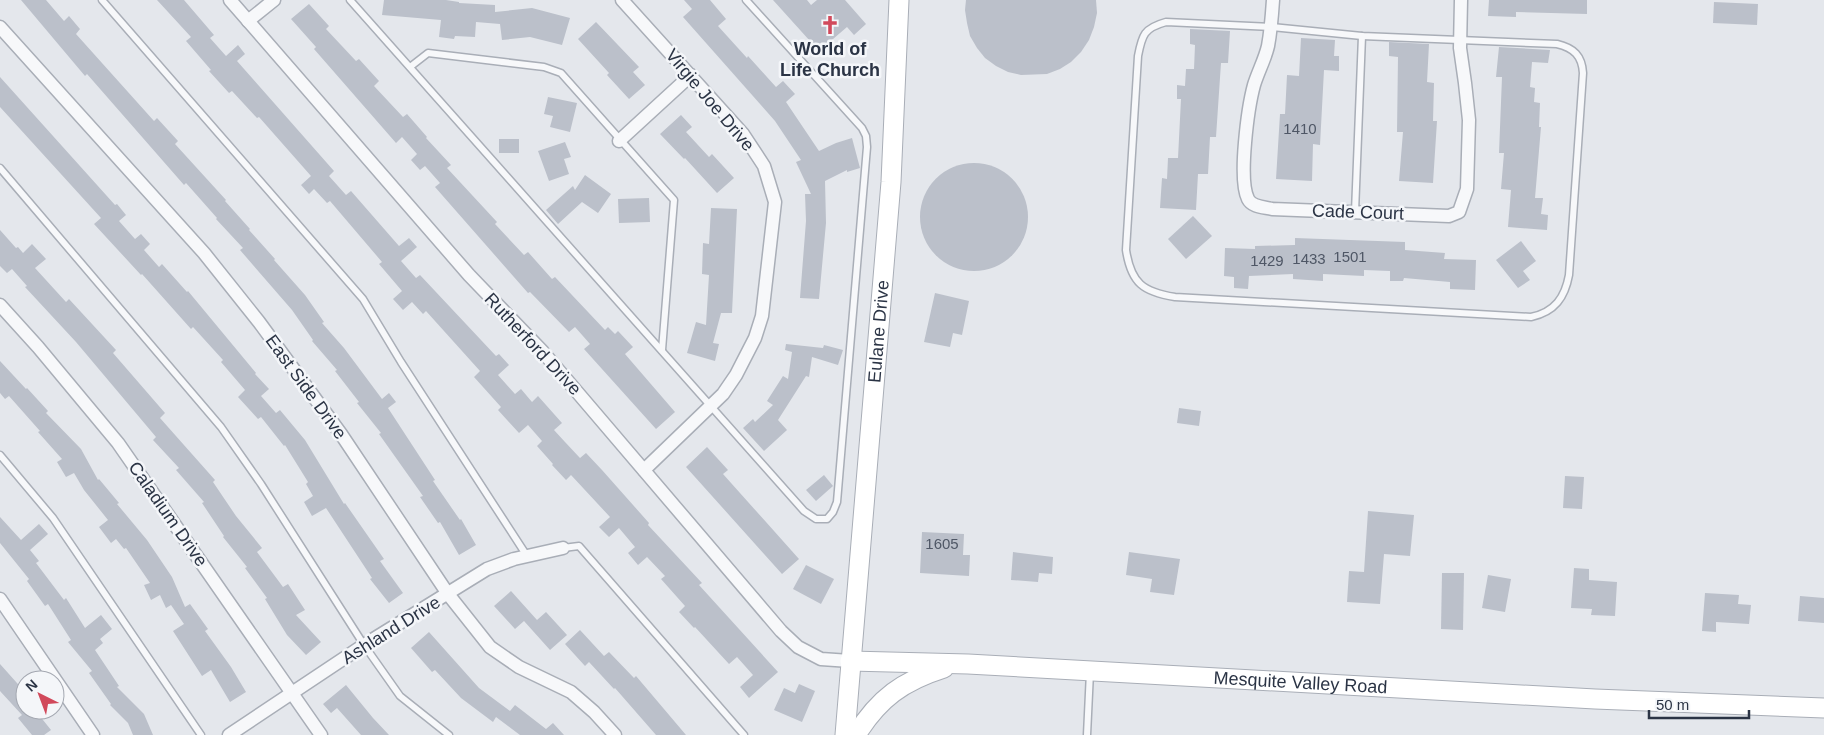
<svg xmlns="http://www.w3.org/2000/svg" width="1824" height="735" font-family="Helvetica,sans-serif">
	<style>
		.building { fill: #bbc0ca }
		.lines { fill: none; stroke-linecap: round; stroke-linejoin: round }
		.lane-casing { stroke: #a9aeb7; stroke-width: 9 }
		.street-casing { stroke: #a9aeb7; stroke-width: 15 }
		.secondary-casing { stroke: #a9aeb7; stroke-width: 21 }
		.lane { stroke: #f7f8fa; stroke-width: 6 }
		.street { stroke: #f7f8fa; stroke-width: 12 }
		.secondary { stroke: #fff; stroke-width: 19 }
		.labels { text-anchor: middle; stroke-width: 5; stroke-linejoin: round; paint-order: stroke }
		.number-label { font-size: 15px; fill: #4f5766 }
		.poi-label { font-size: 18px; font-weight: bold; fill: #2b3445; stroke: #f4f6f9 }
		.street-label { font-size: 18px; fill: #2b3445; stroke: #f4f6f9 }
	</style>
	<rect width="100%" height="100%" fill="#e4e7ec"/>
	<g class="building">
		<polygon points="21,0 46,0 64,21 69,16 80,29 76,34 154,121 157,118 178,141 175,144 226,200 225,201 250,229 249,230 275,259 274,260 305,295 324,322 322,323 344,348 382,399 389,393 396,402 388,408 435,480 433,481 460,520 461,519 476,545 459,555 440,522 438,523 420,497 423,496 379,434 381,433 357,403 359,402 335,371 337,370 312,341 313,340 292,310 240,250 243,248 216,219 217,218 186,183 184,185 87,74 85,76"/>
		<polygon points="157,0 184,0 214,35 210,38 226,56 238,45 245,54 237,61 334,171 329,176 346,195 351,191 399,246 409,238 417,247 401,261 416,278 420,275 496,356 499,354 509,365 498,375 515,394 521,389 532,402 538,396 562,423 554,430 565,442 580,458 586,453 602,470 649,523 648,525 702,583 699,585 778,672 749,698 740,687 753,675 737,657 729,664 695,627 694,628 679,612 685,606 661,579 665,576 647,557 638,565 628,553 635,547 619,528 609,537 599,527 610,517 571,475 566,480 552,465 553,464 537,446 542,441 528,425 519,433 498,410 501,407 474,377 480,371 426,311 423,314 412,302 403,310 393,299 402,291 379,264 382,262 330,201 327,203 314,189 309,194 301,185 311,176 259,117 257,118 232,91 229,93 209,71 211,70 186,41 191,37"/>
		<polygon points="384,0 446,0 459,2 459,3 495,5 495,12 532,8 570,18 562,45 530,37 502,40 500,24 476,22 475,37 455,36 454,39 439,37 441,20 382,15"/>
		<polygon points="684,0 710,0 726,19 718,26 747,58 748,56 776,87 783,81 795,94 786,102 819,151 836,143 852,138 860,168 847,172 847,170 825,181 826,223 819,299 800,298 806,221 805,194 811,194 796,162 801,160 775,121 683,17 692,9"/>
		<polygon points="773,0 807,0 811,5 817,0 845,0 866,24 854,35 847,27 819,51"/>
		<polygon points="966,0 1096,0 1097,13 1094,27 1089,40 1081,52 1071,62 1060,69 1047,74 1021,75 1008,72 996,66 985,58 977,48 970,36 967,23 965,10"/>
		<polygon points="1489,0 1587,0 1587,14 1516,12 1516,17 1488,16"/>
		<polygon points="1714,2 1758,4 1757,25 1713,23"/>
		<polygon points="309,4 329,26 326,29 356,61 359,59 379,81 374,86 403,117 407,114 427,137 426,138 451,165 447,168 497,222 495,224 524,255 528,252 552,279 555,277 605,330 608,327 615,334 618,331 633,347 625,354 675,412 656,429 584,349 590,344 575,327 569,332 530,292 528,293 435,187 440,183 425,166 420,170 411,160 417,154 402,137 396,143 314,49 316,47 291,19"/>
		<polygon points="596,22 639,67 633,72 645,85 629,99 607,75 609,73 578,39"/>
		<polygon points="1190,29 1230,31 1228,63 1221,63 1216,137 1210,137 1208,174 1198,174 1196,210 1160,208 1162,178 1167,179 1168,158 1178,158 1181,99 1177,99 1177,85 1185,86 1186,69 1194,69 1195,45 1190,44"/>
		<polygon points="1301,38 1335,40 1334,56 1339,56 1339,71 1324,70 1320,145 1313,144 1312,181 1276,179 1280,114 1285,114 1287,75 1299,76"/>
		<polygon points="1389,42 1429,44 1427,82 1434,83 1433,121 1437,121 1433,183 1399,181 1403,132 1397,132 1398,57 1389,56"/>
		<polygon points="1499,47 1550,50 1548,63 1532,62 1530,87 1535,88 1534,102 1540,103 1539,127 1541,127 1535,198 1543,198 1541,214 1548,215 1547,230 1508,227 1511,190 1501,189 1504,153 1499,153 1502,77 1496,77"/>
		<polygon points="0,77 115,205 117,204 126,215 119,221 135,239 141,234 150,244 144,250 159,267 162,264 187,292 188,291 256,373 255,374 269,389 261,396 276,413 280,410 305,440 344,504 345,503 384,559 380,561 403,593 389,603 370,579 372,578 326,508 312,516 304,502 313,496 306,484 308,482 285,445 284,446 261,417 258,419 238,397 245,390 221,362 223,360 193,327 191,329 142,274 141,275 94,224 101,218 0,107"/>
		<polygon points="548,97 577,103 570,132 550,127 553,116 544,114"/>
		<polygon points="681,115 692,127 686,132 709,157 712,154 734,178 717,193 685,158 684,159 660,134"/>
		<rect x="499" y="139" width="20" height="14"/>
		<polygon points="565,142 571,157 564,159 569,174 549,181 538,151"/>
		<circle cx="974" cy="217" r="54"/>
		<polygon points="585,175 611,194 598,213 582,202 558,224 546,210 573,186 575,190"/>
		<polygon points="649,198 650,222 619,223 618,199"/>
		<polygon points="711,208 737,209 732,313 721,313 713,343 719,344 715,361 687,353 696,322 706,325 709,275 702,274 703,243 709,244"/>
		<polygon points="1193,216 1212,236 1186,259 1168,239"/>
		<polygon points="0,230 16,248 18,247 23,253 32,244 46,259 35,268 66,302 69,299 116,350 113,353 165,413 160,418 215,480 213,482 236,516 262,548 257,552 283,587 288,584 305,610 296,615 321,642 306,655 287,635 265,599 267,598 245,568 247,567 223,537 224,536 202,503 204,502 176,470 179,468 153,440 156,437 76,342 25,287 27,286 12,269 7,273 0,266"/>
		<polygon points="1295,238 1405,242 1405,250 1445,253 1444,259 1476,260 1475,290 1450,289 1450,282 1404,278 1403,281 1390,281 1390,271 1364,270 1364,276 1323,274 1323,281 1293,279 1293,274 1249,276 1248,289 1234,288 1234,277 1224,276 1225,248 1255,249 1255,246 1295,245"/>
		<polygon points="1521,241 1536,261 1523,271 1530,280 1518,288 1496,260"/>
		<polygon points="935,293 969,301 962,335 953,333 950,347 924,342"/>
		<polygon points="786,344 823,348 824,345 843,350 838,365 812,357 809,377 806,376 778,420 787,430 764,451 743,428 753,419 755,422 773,405 767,401 783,376 788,379 792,352 785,350"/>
		<polygon points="0,361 26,389 27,388 48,411 46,413 81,449 98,480 99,479 119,503 117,504 147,540 172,577 185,607 190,604 208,629 205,631 231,667 246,692 230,702 211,670 202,676 173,631 184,624 171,605 166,608 160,595 151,600 144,585 150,583 126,548 124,549 116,539 111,543 99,527 108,520 84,490 74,473 66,477 57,462 62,459 38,432 40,431 9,396 5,399 0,393"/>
		<polygon points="1179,408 1201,411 1199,426 1177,423"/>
		<polygon points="707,447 728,470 723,474 799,559 782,574 686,467"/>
		<polygon points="824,475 833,486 816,501 806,490"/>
		<polygon points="1565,476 1584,477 1582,509 1563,508"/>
		<polygon points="1368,511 1414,515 1410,556 1384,554 1380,604 1347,602 1349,571 1364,572"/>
		<polygon points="0,517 21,540 39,524 48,534 30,550 39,561 36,563 64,600 66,598 85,628 101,615 112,629 100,639 103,643 95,650 119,686 117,687 144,714 153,735 133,735 128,723 110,705 111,704 89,673 92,671 68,642 71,640 48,604 45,606 27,581 29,579 0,543"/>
		<polygon points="922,532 964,534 963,555 970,555 969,576 920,573"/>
		<polygon points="1013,552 1053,557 1052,574 1039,573 1038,582 1011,580"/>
		<polygon points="1129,552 1180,559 1174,595 1150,592 1152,579 1126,575"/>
		<polygon points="806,565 834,579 821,604 793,589"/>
		<polygon points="1574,568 1589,569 1589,580 1617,582 1615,616 1591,615 1592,609 1571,608"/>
		<polygon points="1442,573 1464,573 1463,630 1441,629"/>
		<polygon points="1488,575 1511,579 1505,612 1482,608"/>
		<polygon points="511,591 537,620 546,612 567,635 550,650 524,621 515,629 494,606"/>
		<polygon points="1705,593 1739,595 1738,604 1751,605 1749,624 1716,622 1716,632 1702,631"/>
		<polygon points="1800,596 1824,598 1824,623 1798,621"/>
		<polygon points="580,630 604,656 609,652 634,678 636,676 686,735 656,735 615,688 614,689 589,662 585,666 565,644"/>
		<polygon points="429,632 479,688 510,711 515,705 546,729 553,723 564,735 520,735 496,717 493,722 461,698 435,670 432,672 411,648"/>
		<polygon points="0,664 25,692 25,710 35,710 51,730 44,735 32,735 18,718 22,715 0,691"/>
		<polygon points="799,684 815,691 802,722 774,710 784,688 795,693"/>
		<polygon points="346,685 373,718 389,735 361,735 337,708 331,713 323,704"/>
	</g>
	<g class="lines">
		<g class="lane-casing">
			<g id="lane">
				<polyline points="102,0 363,299 401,362 527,556"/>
				<polyline points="350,0 804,511 816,519 827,519 833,512 837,502 867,147 866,136 862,128 746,0"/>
				<path d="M 1166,22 L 1272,27 L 1362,36 L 1557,44 C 1574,48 1582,56 1583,73 L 1569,275 C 1565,297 1555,312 1531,317 L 1175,297 C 1143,292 1131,283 1126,250 L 1138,56 C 1142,35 1144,28 1166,22 Z"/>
				<polyline points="410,67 428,53 544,67 561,73 674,200 662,350"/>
				<polyline points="0,168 221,427 261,484 364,645 400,696 449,735"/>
				<polyline points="1355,212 1362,36"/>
				<polyline points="0,455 53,518 201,735"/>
				<polyline points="563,548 579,546 744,735"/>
				<polyline points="1087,735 1090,672"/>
			</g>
		</g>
		<g class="street-casing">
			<g id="street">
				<polyline points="230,0 469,275 543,352 781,631 798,647 821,659 850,661"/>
				<polyline points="622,0 743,134 764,166 775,202 762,316 755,338 736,375 723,394 644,470"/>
				<path d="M 1273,0 C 1272,15 1271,30 1268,46 C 1265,59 1258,72 1254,85 C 1248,107 1238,179 1248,199 C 1252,207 1263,207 1272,209 L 1449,216 L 1459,212 L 1467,189 L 1469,120 L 1465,83 L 1460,48 L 1461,0"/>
				<polyline points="248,21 274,0"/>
				<polyline points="0,27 204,253 259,322 341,434 448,594 490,647 519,667 571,692 594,712 615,735"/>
				<polyline points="619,141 691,75"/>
				<polyline points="0,305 38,347 118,443 321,735"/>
				<polyline points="0,599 93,735"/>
				<polyline points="229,735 364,645 487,569 514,559 563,548"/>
			</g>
		</g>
		<g class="secondary-casing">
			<g id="secondary">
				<path id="s1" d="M 850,661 L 968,664 L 1595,699 L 1824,708"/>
				<path id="s2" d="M 845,735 L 891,182 L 899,0"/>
				<path d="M 856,735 C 879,698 903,681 944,668"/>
			</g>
		</g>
		<use href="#lane" class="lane"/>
		<use href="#street" class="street"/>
		<use href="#secondary" class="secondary"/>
	</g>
	<defs>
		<g id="church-bare" transform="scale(1.5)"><path d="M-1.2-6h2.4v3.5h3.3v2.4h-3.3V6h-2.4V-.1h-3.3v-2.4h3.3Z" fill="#d1495b" stroke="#f4f6f9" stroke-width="2.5" paint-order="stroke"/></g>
	</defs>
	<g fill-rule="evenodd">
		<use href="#church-bare" x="830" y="25"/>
	</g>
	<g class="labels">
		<g class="number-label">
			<text x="1300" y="134">1410</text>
			<text x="1350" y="262">1501</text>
			<text x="1309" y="264">1433</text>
			<text x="1267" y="266">1429</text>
			<text x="942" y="549">1605</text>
		</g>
		<g class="poi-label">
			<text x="830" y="55">World of<tspan x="830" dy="21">Life Church</tspan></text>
		</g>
		<g class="street-label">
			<text transform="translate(710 100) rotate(50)" y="6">Virgie Joe Drive</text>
			<text transform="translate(1358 212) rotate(2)" y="6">Cade Court</text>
			<text dy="6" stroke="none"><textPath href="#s2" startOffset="405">Eulane Drive</textPath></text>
			<text transform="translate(533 344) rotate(47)" y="6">Rutherford Drive</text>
			<text transform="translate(306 387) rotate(54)" y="6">East Side Drive</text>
			<text transform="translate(168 514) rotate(55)" y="6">Caladium Drive</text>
			<text transform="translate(391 630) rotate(-32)" y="6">Ashland Drive</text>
			<text dy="6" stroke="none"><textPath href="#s1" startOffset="451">Mesquite Valley Road</textPath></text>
		</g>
	</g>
	<g transform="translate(40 695) rotate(318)"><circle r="24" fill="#f4f6f9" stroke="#a4a8b1"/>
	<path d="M0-4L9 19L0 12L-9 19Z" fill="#d1495b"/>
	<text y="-8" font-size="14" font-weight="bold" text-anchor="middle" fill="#2b3445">N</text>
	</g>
	<path d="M1649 710v8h100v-8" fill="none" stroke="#2b3445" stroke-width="2.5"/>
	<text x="1656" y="710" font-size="15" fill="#2b3445" stroke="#f4f6f9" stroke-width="4" paint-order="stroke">50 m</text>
</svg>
